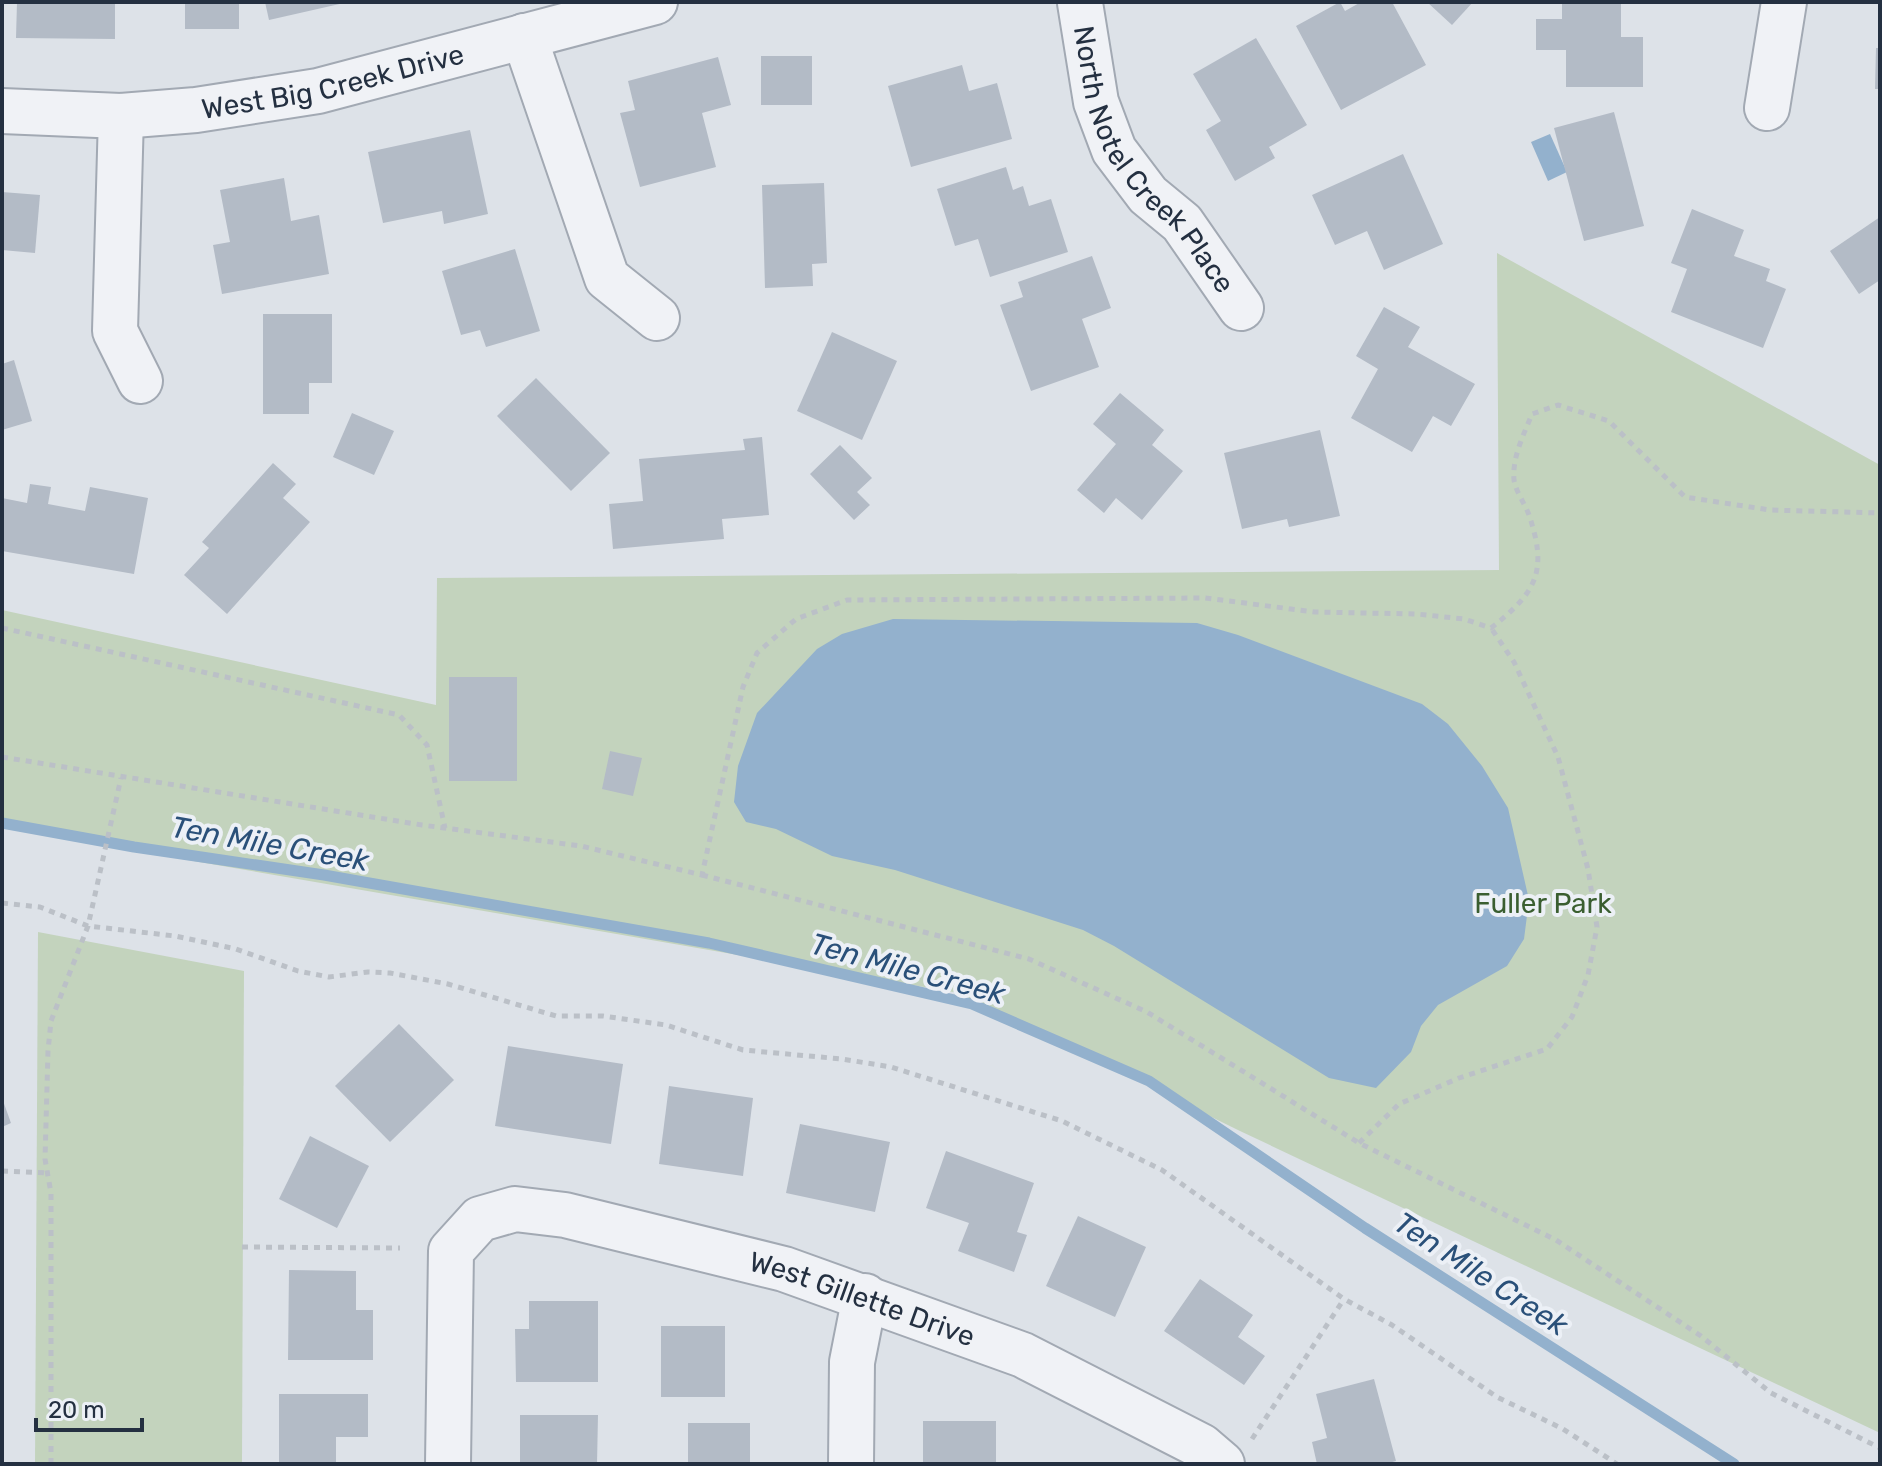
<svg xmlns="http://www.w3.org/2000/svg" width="1882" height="1466" font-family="Rubik,sans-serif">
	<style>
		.green { fill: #c3d3bd }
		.water { fill: #93b1cd }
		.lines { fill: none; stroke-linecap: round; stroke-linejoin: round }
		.stream { stroke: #93b1cd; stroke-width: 11 }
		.building { fill: #b3bbc6 }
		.minor-casing { stroke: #a2a9b3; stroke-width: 48 }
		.path { stroke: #bbc0c7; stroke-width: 5; stroke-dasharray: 6 6; stroke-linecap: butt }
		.minor { stroke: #f0f2f6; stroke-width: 44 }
		.labels { text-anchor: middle; stroke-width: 8; stroke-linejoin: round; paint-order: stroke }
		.street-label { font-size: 28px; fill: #243041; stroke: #ecf0f6 }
		.park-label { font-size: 28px; fill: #3a5e30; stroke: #ecf0f6 }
		.water-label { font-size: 30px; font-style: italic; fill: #2a5079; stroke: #ecf0f6 }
	</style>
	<rect width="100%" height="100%" fill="#dde2e8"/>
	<g class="green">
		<polygon points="1497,253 1880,465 1880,1433 1240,1131 959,993 2,828 2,610 436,705 437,578 1499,570"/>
		<polygon points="38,932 244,971 242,1464 35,1464"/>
	</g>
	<g class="water">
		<polygon points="1550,134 1567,172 1548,181 1531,142"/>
		<polygon points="893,619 1197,623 1238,635 1422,704 1448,724 1482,766 1508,808 1529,900 1524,939 1507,966 1438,1005 1421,1026 1411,1052 1376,1088 1329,1078 1114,946 1083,930 895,870 832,856 776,829 746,822 734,802 738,766 757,713 817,649 842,634"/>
	</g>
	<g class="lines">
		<polyline class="stream" points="2,823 134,847 324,875 709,943 972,1004 1149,1081 1365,1228 1734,1464"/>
	</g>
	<g class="building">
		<polygon points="17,2 115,2 115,39 16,38"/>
		<rect x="185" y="2" width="54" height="27"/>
		<polygon points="265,2 344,2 344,3 269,20"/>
		<polygon points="1340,2 1345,11 1361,2 1392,2 1426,65 1341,110 1296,26"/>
		<polygon points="1427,2 1473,2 1452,25"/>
		<polygon points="1562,2 1621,2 1621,37 1643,37 1643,87 1566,87 1566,50 1536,50 1536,19 1562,19"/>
		<polygon points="1256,38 1307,125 1269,147 1275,158 1235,181 1206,130 1221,121 1193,74"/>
		<polygon points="1876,48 1880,48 1880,89 1875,89"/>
		<rect x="761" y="56" width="51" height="49"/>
		<polygon points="718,57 731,105 702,113 716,167 640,187 620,113 635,110 628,81"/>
		<polygon points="962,65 969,91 997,83 1012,139 911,167 888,86"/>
		<polygon points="1614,112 1644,226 1584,241 1554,128"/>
		<polygon points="470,130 488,214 444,224 442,211 383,223 368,152"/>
		<polygon points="1403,154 1443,244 1384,270 1367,231 1335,245 1312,195"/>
		<polygon points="1006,167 1013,190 1023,186 1029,206 1051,199 1068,252 990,277 978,239 955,246 937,189"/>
		<polygon points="284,178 291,221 319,215 329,274 222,294 213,245 230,242 220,190"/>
		<polygon points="824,183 827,263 812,264 813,286 765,288 762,185"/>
		<polygon points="2,192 40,195 35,253 2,250"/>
		<polygon points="1692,209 1744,230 1734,256 1770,269 1766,281 1786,289 1763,348 1671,312 1687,269 1671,263"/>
		<polygon points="1880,217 1880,280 1859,294 1830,251"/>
		<polygon points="515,249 540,331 486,347 480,330 461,335 442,271"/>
		<polygon points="1092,256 1111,308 1082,319 1099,367 1031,391 1000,305 1023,297 1018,282"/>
		<polygon points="1384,307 1420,327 1408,347 1475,384 1451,426 1433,416 1412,452 1351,418 1378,369 1356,356"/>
		<polygon points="263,314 332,314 332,383 309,383 309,414 263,414"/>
		<polygon points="832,332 897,361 862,440 797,411"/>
		<polygon points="14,360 32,421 2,430 2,364"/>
		<polygon points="536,378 610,453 571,491 497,416"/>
		<polygon points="1120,393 1164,430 1152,445 1183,471 1142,520 1116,498 1104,513 1077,490 1116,444 1093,424"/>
		<polygon points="352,413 394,431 374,475 333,457"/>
		<polygon points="1320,430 1340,516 1289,527 1287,519 1242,529 1224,453"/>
		<polygon points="762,437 769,515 722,519 724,539 613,549 609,504 643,501 639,459 745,450 743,439"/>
		<polygon points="840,445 872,478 857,492 870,505 854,520 810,474"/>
		<polygon points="273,463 296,484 283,498 310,522 227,614 184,575 209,548 202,542"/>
		<polygon points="30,484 51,487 48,504 85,511 90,487 148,498 134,574 2,551 2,498 27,503"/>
		<rect x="449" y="677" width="68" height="104"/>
		<polygon points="610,751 642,758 633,796 602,789"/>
		<polygon points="399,1024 454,1080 390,1142 335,1086"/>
		<polygon points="508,1046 623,1064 611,1144 495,1126"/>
		<polygon points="669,1086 753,1098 743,1176 659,1164"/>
		<polygon points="2,1098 11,1123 2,1127"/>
		<polygon points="800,1124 890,1142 875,1212 786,1193"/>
		<polygon points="310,1136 369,1166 337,1228 279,1199"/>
		<polygon points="946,1151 1034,1183 1017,1232 1027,1235 1014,1272 958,1251 969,1223 926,1208"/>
		<polygon points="1078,1216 1146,1247 1115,1317 1046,1286"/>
		<polygon points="289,1270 356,1271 356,1310 373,1310 373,1360 288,1360"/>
		<polygon points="1200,1279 1253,1315 1238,1337 1265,1356 1244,1385 1164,1331"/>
		<polygon points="529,1301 598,1301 598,1382 516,1382 515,1329 529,1329"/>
		<rect x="661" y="1326" width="64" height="71"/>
		<polygon points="1374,1379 1396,1461 1385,1464 1317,1464 1312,1442 1327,1438 1316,1394"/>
		<polygon points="279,1394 368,1394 368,1437 336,1437 336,1464 279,1464"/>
		<polygon points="520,1415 598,1415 597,1464 520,1464"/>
		<rect x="923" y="1421" width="73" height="43"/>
		<rect x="688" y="1423" width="62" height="41"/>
	</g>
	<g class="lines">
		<g class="minor-casing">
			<g id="minor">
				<path id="s1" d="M 1080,3 L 1096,102 L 1114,150 L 1148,195 L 1182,223 L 1241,308"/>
				<polyline points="524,36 607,278 657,318"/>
				<polyline points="1767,108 1784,2"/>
				<path id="s2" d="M 2,111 L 121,116 L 196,110 L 318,91 L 655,2"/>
				<polyline points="121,116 115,331 140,381"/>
				<path id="s3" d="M 448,1464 L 451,1251 L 480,1219 L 515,1209 L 565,1215 L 784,1269 L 1023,1355 L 1201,1446 L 1222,1464"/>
				<polyline points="851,1464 852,1362 865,1296"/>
			</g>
		</g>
		<g class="path">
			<polyline points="2,628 399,715 427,745 445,828"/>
			<path d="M 2,757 L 422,825 L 581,846 L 702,875 L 743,687 L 757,653 L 796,619 L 847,600 L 1205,598 L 1315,612 L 1417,614 L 1464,619 L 1491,628 C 1537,592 1548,571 1529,515 C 1525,504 1516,492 1514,480 C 1512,457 1524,434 1532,414 L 1558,405 L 1609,421 L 1685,497 L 1770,510 L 1880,513"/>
			<polyline points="702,875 1029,959 1147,1012 1359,1143 1556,1240 1701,1336 1771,1393 1880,1448"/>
			<polyline points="2,903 40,907 88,926 175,936 236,949 298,971 329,977 368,972 390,973 448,984 556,1016 603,1016 666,1025 743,1050 842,1059 891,1067 1062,1121 1162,1170 1344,1299 1392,1325 1497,1397 1563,1429 1617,1464"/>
			<polyline points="1359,1143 1399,1104 1459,1078 1547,1049 1572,1017 1588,975 1597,927 1588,869 1558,757 1514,662 1491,628"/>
			<polyline points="2,1171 48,1173"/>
			<polyline points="242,1247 400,1248"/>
			<polyline points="1252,1439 1344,1299"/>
			<polyline points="51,1464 51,1193 45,1159 48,1051 51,1021 88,926 121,778"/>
		</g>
		<use href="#minor" class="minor"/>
	</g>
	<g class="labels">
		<g class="street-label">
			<text dy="10" stroke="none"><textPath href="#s2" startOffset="334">West Big Creek Drive</textPath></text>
			<text dy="10" stroke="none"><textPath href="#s1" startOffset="178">North Notel Creek Place</textPath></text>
			<text dy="10" stroke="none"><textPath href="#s3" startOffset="652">West Gillette Drive</textPath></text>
		</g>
		<g class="park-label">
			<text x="1543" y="913">Fuller Park</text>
		</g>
		<g class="water-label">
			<text transform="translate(270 844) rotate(10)" y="10">Ten Mile Creek</text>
			<text transform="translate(908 969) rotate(15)" y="10">Ten Mile Creek</text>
			<text transform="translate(1481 1274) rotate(33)" y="10">Ten Mile Creek</text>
		</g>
	</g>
	<rect width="1882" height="1466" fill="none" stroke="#243041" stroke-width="8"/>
	<path d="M36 1418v12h106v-12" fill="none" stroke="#243041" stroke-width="4"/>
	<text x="48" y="1418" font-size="24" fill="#243041" stroke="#ecf0f6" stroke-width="6" paint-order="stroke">20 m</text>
</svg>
